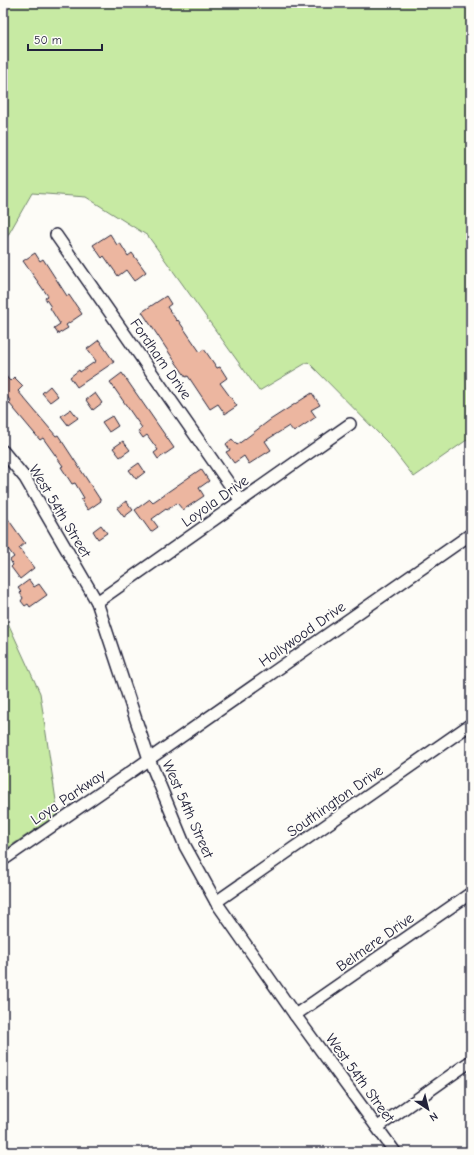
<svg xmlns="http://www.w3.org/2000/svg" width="474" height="1155" font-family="'Comic Neue',sans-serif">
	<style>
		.green { fill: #c7eaa3; stroke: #74866f }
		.building { fill: #ecb6a0; stroke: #22223b }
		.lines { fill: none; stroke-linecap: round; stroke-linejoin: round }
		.minor-casing { stroke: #22223b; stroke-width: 14 }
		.minor { stroke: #fdfcf7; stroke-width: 11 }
		.labels { text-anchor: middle; stroke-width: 3.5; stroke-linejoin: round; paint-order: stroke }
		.street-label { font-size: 15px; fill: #22223b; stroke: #fdfcf7 }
	</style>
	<rect width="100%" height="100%" fill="#fdfcf7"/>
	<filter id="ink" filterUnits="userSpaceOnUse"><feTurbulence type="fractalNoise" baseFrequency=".025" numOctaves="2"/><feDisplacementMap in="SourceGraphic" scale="8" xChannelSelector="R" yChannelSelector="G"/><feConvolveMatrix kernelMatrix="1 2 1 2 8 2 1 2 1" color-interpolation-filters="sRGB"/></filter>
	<g filter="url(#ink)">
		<g class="green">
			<polygon points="3,3 471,3 471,437 414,477 387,442 308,362 259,391 148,236 86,197 32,193 3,244"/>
			<polygon points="3,612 40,693 58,814 3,851"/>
		</g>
		<g class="building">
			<polygon points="110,234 117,245 120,243 128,256 132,253 146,272 134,281 126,270 118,276 104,256 102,258 93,245"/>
			<polygon points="35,253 40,261 43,259 67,296 69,295 82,314 66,325 68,328 58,334 54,328 60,324 50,308 51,307 45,298 48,296 23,261"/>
			<polygon points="166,296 171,304 167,307 177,321 178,320 200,352 204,349 217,368 220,367 227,378 220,383 237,406 225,414 218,404 210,409 188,376 186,377 172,357 142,312"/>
			<polygon points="99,340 114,362 77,387 70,377 79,370 80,372 96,361 87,349"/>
			<polygon points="3,373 10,381 14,377 23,386 18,391 56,436 58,435 101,501 88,510 81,500 84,498 75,483 72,484 61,467 63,466 43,438 40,440 9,403 11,401 3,392"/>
			<polygon points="122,373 174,448 158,459 154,453 158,450 147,435 143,438 138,431 142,428 110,382"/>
			<polygon points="50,386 58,396 50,402 42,393"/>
			<polygon points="95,393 102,403 93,410 86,400"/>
			<polygon points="312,393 320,405 311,410 316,417 294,432 289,426 265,441 271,450 249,464 244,456 234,463 226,452 230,450 226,444 232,439 237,445 270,420"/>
			<polygon points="71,409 78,418 68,425 61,416"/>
			<polygon points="112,416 118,426 109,432 102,422"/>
			<polygon points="123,441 130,450 120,457 113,448"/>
			<polygon points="139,463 145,472 136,479 129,470"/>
			<polygon points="201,469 209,481 199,488 204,496 183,510 177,503 167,510 166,509 152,519 158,527 151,532 135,510 150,499 153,502"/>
			<polygon points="126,501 133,510 124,517 117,508"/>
			<polygon points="3,512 25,543 19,548 34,568 20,579 11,567 13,565 10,560 14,557 3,542"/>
			<polygon points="101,525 107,533 98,539 93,531"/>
			<polygon points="29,580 34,587 39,584 47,595 30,607 28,604 25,606 21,601 23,598 20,593 21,592 18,588"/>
		</g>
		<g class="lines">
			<g class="minor-casing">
				<g id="minor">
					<polyline points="56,235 241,501"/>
					<polyline points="3,451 25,478 97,602 149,759 185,846 216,902 295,1015 395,1152"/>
					<polyline points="97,602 350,424"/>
					<polyline points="3,860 135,769 471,534"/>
					<polyline points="216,902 471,724"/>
					<polyline points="295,1015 471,893"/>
					<polyline points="378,1127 471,1061"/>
				</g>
			</g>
			<use href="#minor" class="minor"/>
		</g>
	</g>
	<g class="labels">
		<g class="street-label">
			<text transform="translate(161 359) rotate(55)" y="5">Fordham Drive</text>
			<text transform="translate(215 501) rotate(-35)" y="5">Loyola Drive</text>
			<text transform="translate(60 511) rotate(59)" y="5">West 54th Street</text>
			<text transform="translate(302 634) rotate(-35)" y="5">Hollywood Drive</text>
			<text transform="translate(68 797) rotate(-34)" y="5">Loya Parkway</text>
			<text transform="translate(335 801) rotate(-35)" y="5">Southington Drive</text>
			<text transform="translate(188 809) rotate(66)" y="5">West 54th Street</text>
			<text transform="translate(375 942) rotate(-35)" y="5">Belmere Drive</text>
			<text transform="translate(360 1078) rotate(54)" y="5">West 54th Street</text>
		</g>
	</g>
	<rect width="474" height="1155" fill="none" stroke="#fdfcf7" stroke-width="16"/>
	<rect x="8" y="8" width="458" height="1139" fill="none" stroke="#22223b" stroke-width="1.5" filter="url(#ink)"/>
	<g transform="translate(428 1109) rotate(145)" stroke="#fdfcf7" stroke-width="3" paint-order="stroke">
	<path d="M0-3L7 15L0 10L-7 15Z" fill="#22223b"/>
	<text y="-6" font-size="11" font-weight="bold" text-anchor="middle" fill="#22223b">N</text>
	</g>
	<path d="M28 44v6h74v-6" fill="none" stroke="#22223b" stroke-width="2"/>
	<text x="34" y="44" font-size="12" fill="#22223b" stroke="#fdfcf7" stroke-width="3" paint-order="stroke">50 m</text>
</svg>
